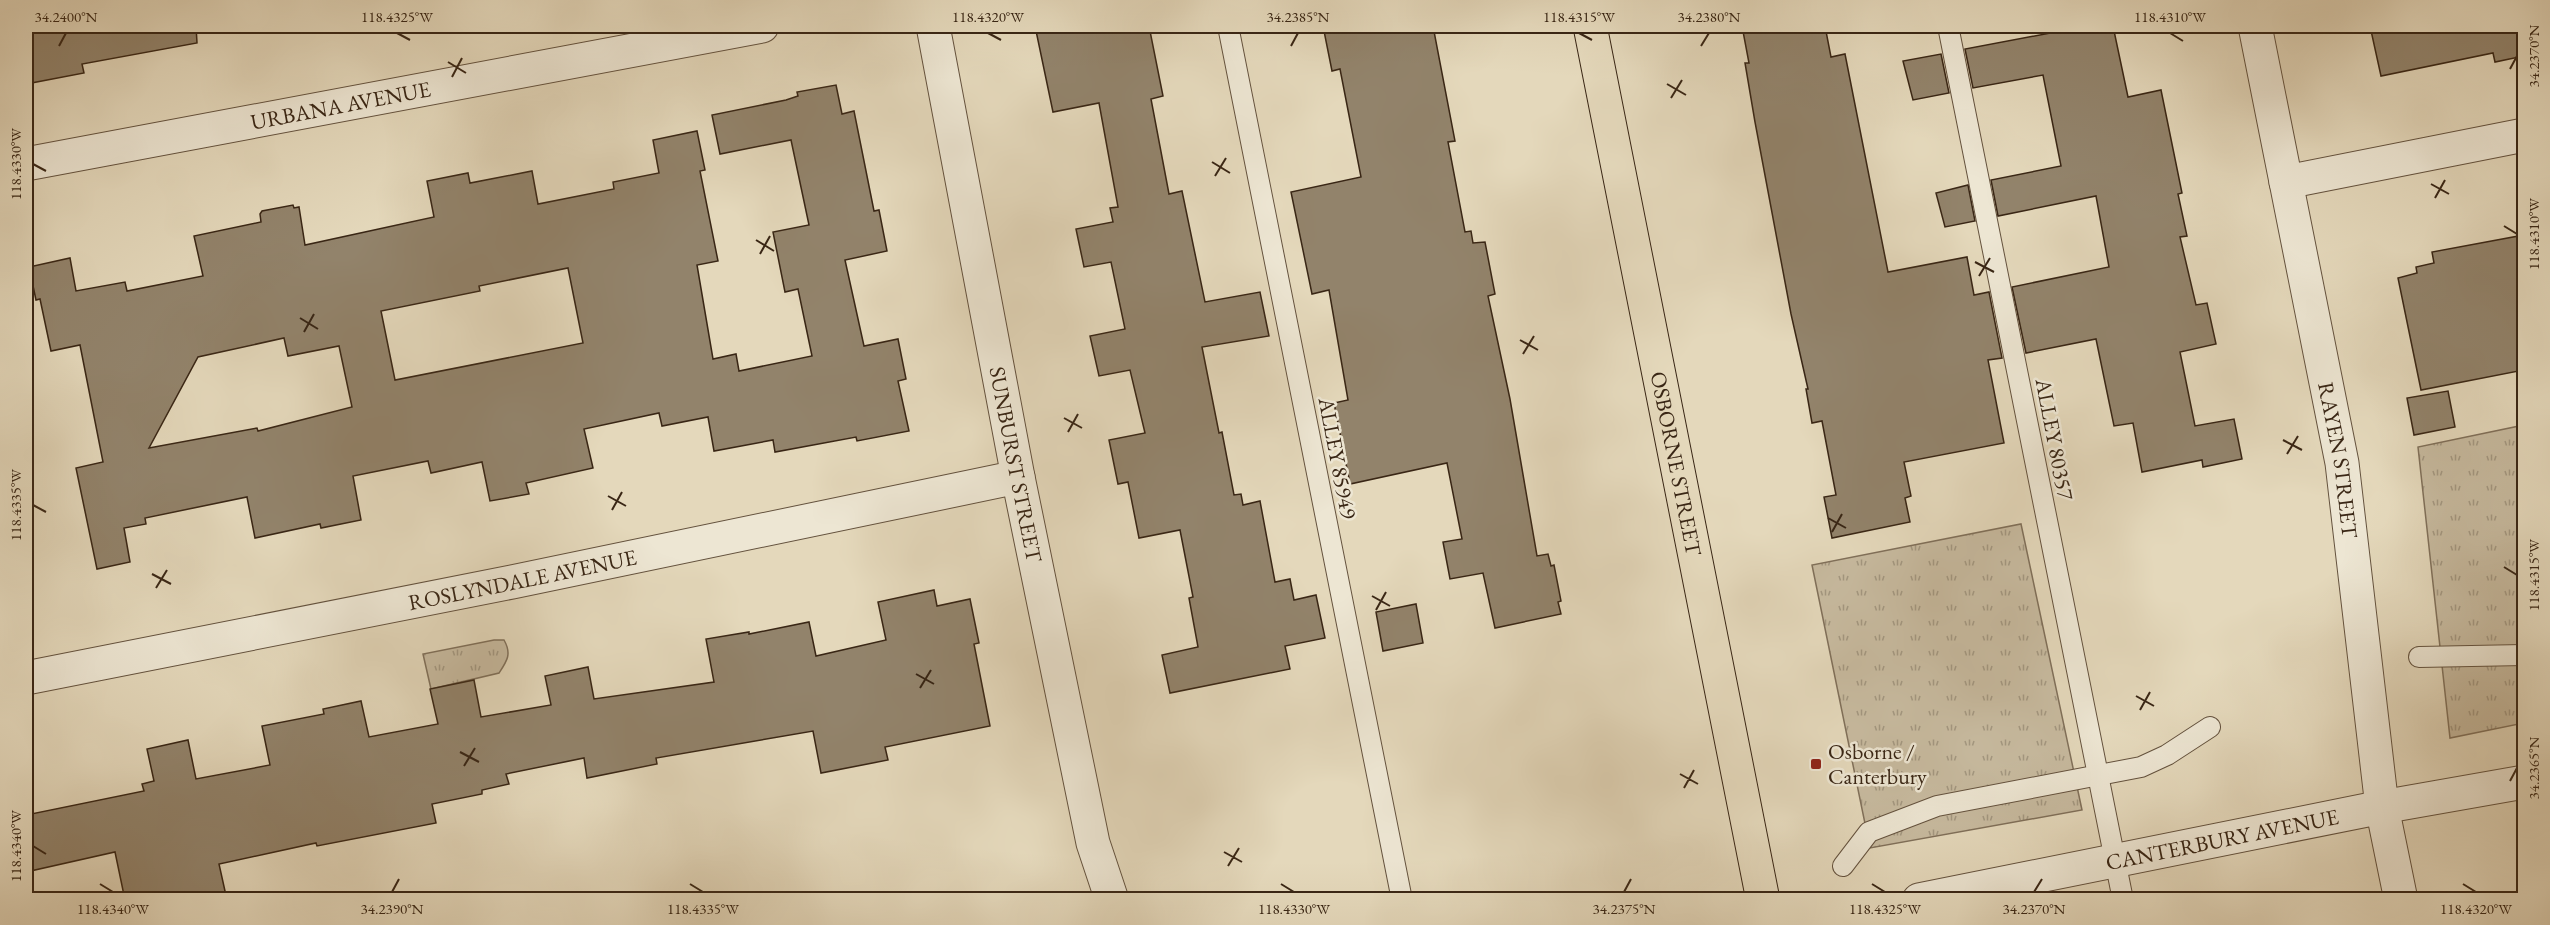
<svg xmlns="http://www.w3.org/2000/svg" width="2550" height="925" font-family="'EB Garamond',serif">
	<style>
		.grass { fill: url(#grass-tufts); stroke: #80705a; stroke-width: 1.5 }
		.building { fill: #92836b; stroke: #392615; stroke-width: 1.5; fill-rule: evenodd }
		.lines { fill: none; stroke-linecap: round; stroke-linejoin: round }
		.service-casing { stroke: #64523e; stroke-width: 22 }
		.minor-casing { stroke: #64523e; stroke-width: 35 }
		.tertiary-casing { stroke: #64523e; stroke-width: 35 }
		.primary-casing { stroke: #392615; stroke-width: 35 }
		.service { stroke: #ede6d3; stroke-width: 20 }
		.minor { stroke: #ede6d3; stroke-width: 33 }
		.tertiary { stroke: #ede6d3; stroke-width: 33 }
		.primary { stroke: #e4d8bb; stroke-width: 33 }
		.ticks { fill: none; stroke: #392615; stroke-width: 2 }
		.poi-dot { fill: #8f2418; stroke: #ede6d3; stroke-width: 2 }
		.labels { text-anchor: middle; stroke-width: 5; stroke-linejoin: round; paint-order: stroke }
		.street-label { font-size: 22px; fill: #392615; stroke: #ede6d3 }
		.poi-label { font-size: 22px; fill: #392615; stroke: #ede6d3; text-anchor: start }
		.neatline { fill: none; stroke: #392615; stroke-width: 2 }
		.ticks-label { font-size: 15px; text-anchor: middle; fill: #392615 }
	</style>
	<defs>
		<pattern id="grass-tufts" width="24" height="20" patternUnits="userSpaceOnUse" patternTransform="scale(1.5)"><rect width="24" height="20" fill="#c7ba9f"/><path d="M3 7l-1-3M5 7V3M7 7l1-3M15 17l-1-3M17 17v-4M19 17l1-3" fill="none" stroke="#a39780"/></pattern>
	</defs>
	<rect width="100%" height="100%" fill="#e4d8bb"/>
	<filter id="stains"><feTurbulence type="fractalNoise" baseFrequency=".00333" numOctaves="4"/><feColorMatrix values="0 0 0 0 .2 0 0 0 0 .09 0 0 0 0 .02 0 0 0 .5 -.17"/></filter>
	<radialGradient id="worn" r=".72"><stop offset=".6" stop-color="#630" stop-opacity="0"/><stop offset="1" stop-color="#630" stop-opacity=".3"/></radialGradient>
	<g class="grass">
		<polygon points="2524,425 2524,723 2450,738 2418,447"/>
		<polygon points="2021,524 2082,810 1870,848 1812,565"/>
		<path d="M 494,640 L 504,640 C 512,654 507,661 499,673 L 431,689 L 423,654 Z"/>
	</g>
	<g class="building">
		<polygon points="26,26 196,26 197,43 82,64 84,73 26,84"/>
		<polygon points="1035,26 1149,26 1163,96 1151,99 1169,194 1182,191 1205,302 1260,292 1269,336 1202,347 1219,433 1222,432 1234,495 1241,494 1243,505 1260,501 1275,582 1290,579 1294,600 1316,595 1325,638 1285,646 1290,669 1170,693 1162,655 1198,647 1189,598 1193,597 1180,530 1139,538 1128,482 1118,484 1109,440 1145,433 1130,370 1099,376 1090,336 1125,329 1111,262 1084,267 1076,229 1113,222 1110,208 1118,207 1099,103 1053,112"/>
		<polygon points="1323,26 1433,26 1455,141 1448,142 1465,232 1471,231 1473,243 1485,242 1495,294 1488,296 1510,399 1537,556 1548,554 1551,566 1554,565 1561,601 1558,602 1561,614 1495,628 1483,573 1450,579 1443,542 1462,539 1447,463 1350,484 1334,403 1348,400 1329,290 1312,294 1291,192 1361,177 1340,69 1332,71"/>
		<polygon points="1742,26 1825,26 1831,57 1845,54 1888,272 1967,257 1974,295 1989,292 2002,358 1988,360 2004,443 1904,462 1911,496 1905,498 1910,522 1832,538 1824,497 1836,495 1822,421 1812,423 1806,389 1808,389 1791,314 1755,122 1745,63 1749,63"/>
		<polygon points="2054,26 2113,26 2128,97 2161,90 2182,193 2178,194 2187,236 2180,237 2196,305 2207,303 2216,344 2180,352 2195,426 2234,419 2242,459 2203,467 2202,460 2142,472 2133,423 2114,426 2096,339 2026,353 2012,287 2109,267 2096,196 1998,216 1991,180 2061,166 2043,75 1973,88 1965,49 2056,32"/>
		<polygon points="2370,26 2524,26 2524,56 2495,62 2493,53 2381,76"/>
		<polygon points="1941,54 1949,93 1913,100 1903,61"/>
		<path d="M 836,85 L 842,114 L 854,111 L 874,211 L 879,210 L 887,251 L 845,260 L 864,346 L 898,339 L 906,379 L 898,381 L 909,431 L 857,441 L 856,437 L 775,452 L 773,440 L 714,451 L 708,417 L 662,426 L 659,413 L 584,429 L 593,468 L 526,483 L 529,494 L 490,501 L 482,462 L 431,473 L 428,461 L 353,476 L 361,520 L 321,528 L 320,524 L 255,538 L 247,497 L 145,518 L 146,524 L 124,528 L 130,562 L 97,569 L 76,468 L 103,462 L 80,345 L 51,351 L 40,299 L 36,300 L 29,267 L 70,258 L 76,291 L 125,282 L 127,291 L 203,276 L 194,236 L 261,222 L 260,214 L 262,211 L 293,205 L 294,208 L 299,207 L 305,245 L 434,217 L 427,181 L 468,173 L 470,183 L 532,171 L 538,204 L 614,189 L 613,182 L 659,173 L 653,140 L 697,131 L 705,170 L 700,171 L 718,261 L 697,265 L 713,359 L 736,354 L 739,371 L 812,356 L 798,289 L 785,292 L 773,232 L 809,225 L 791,140 L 720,154 L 712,115 L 786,100 L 798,96 L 797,92 ZM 568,268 L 583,343 L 395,380 L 381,311 L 480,291 L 479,286 ZM 284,338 L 288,356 L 339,346 L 352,407 L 258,431 L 257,428 L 149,448 L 198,357 Z"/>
		<polygon points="1968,185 1975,221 1945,227 1936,193"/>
		<polygon points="2524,235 2524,370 2421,390 2398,278 2417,273 2416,267 2434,263 2432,252"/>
		<polygon points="2448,391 2455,427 2414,435 2407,398"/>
		<polygon points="934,590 937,606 970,599 979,643 974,644 990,726 885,747 888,760 821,773 813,731 656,758 657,764 587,778 584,758 506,774 509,784 482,790 482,794 432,804 436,823 317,846 316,843 219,864 227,900 125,900 115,852 26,872 26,815 144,791 142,784 154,781 147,749 188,740 196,779 270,765 262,726 324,714 323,709 361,701 369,737 438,724 430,689 474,680 481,717 551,705 545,676 588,667 594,699 714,682 706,639 749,632 749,634 809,622 816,656 886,640 878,602"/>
		<polygon points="1416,604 1423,643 1383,651 1376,612"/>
	</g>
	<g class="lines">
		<g class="service-casing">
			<g id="service">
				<polyline points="1228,26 1402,900"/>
				<polyline points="1948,26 2123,900"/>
				<polyline points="2419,657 2524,655"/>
				<polyline points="1843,866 1869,832 1937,806 2141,767 2167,755 2210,727"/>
			</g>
		</g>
		<g class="minor-casing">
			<g id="minor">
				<path id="s1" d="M 933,26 L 1018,477 L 1093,843 L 1112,900"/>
				<path id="s2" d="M 2255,26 L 2342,463 L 2382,807 L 2401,900"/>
				<path id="s3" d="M 26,164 L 762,26"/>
				<polyline points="2286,182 2524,135"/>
				<path id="s4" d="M 26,678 L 512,582 L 1018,477"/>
			</g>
		</g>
		<g class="tertiary-casing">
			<g id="tertiary">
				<path id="s5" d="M 1919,900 L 2382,807 L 2524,782"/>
			</g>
		</g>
		<g class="primary-casing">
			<g id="primary">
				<path id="s6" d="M 1590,26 L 1763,900"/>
			</g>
		</g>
		<use href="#service" class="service"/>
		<use href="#minor" class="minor"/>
		<use href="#tertiary" class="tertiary"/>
		<use href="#primary" class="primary"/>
	</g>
	<path class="ticks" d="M 397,33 L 410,40M 988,33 L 1001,40M 1579,33 L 1592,40M 2170,33 L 2183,41M 59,46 L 66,33M 1291,46 L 1298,33M 1701,46 L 1709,33M 448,62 L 466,73M 2510,69 L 2517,56M 452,77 L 462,58M 1667,84 L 1686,95M 1671,98 L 1682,80M 1212,162 L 1230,173M 33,164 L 46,171M 1215,176 L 1226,158M 2431,184 L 2449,194M 2435,198 L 2445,180M 2504,226 L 2517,234M 756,240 L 774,251M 760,254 L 770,236M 1975,262 L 1994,272M 1979,276 L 1990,258M 300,318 L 318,329M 304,332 L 314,314M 1520,340 L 1538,350M 1523,354 L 1534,336M 1064,418 L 1082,428M 1068,432 L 1078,414M 2283,440 L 2302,450M 2287,454 L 2298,436M 608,496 L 626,506M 33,505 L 46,512M 612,510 L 622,492M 1828,518 L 1846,528M 1832,532 L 1842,514M 2504,567 L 2517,575M 152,574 L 171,584M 156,588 L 167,570M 1372,596 L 1390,606M 1376,610 L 1386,592M 916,674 L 934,684M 920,688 L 931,670M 2136,696 L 2154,706M 2140,710 L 2150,692M 460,752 L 479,762M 464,766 L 475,748M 1680,774 L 1698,784M 2510,781 L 2517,768M 1684,788 L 1694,770M 33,846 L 46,854M 1224,852 L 1242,862M 1228,866 L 1239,848M 100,884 L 113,892M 690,884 L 703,892M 1281,884 L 1294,892M 1872,884 L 1885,892M 2463,884 L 2476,892M 392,892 L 399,879M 1624,892 L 1631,879M 2034,892 L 2042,879"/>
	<rect class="poi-dot" x="1810" y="758" width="12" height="12" rx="3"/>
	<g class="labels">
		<g class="street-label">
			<text dy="8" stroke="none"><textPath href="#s3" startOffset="320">URBANA AVENUE</textPath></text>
			<text transform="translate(2055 439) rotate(79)" y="8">ALLEY 80357</text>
			<text transform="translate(1338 458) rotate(79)" y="8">ALLEY 85949</text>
			<text dy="8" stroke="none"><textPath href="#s2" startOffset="442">RAYEN STREET</textPath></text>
			<text dy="8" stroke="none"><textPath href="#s6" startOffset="446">OSBORNE STREET</textPath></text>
			<text dy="8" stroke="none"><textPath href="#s1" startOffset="446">SUNBURST STREET</textPath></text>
			<text dy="8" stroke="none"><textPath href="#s4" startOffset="506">ROSLYNDALE AVENUE</textPath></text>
			<text dy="8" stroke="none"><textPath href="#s5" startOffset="309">CANTERBURY AVENUE</textPath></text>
		</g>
		<g class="poi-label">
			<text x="1828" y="759">Osborne /<tspan x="1828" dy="25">Canterbury</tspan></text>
		</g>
	</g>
	<rect width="2550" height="925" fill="none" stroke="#e4d8bb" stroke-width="66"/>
	<rect x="33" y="33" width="2484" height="859" class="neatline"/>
	<g class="ticks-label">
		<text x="66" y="22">34.2400°N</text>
		<text x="397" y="22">118.4325°W</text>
		<text x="988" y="22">118.4320°W</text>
		<text x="1298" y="22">34.2385°N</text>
		<text x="1579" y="22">118.4315°W</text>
		<text x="1709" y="22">34.2380°N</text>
		<text x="2170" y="22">118.4310°W</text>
		<text transform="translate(2534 56) rotate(-90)" y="5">34.2370°N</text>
		<text transform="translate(16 164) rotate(-90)" y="5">118.4330°W</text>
		<text transform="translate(2534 234) rotate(-90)" y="5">118.4310°W</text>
		<text transform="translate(16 505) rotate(-90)" y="5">118.4335°W</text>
		<text transform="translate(2534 575) rotate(-90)" y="5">118.4315°W</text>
		<text transform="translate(2534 768) rotate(-90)" y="5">34.2365°N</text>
		<text transform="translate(16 846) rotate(-90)" y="5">118.4340°W</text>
		<text x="113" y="914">118.4340°W</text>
		<text x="392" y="914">34.2390°N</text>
		<text x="703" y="914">118.4335°W</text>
		<text x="1294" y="914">118.4330°W</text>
		<text x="1624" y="914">34.2375°N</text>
		<text x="1885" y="914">118.4325°W</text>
		<text x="2034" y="914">34.2370°N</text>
		<text x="2476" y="914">118.4320°W</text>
	</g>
	<rect width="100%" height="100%" filter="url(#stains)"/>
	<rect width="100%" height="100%" fill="url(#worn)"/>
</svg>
